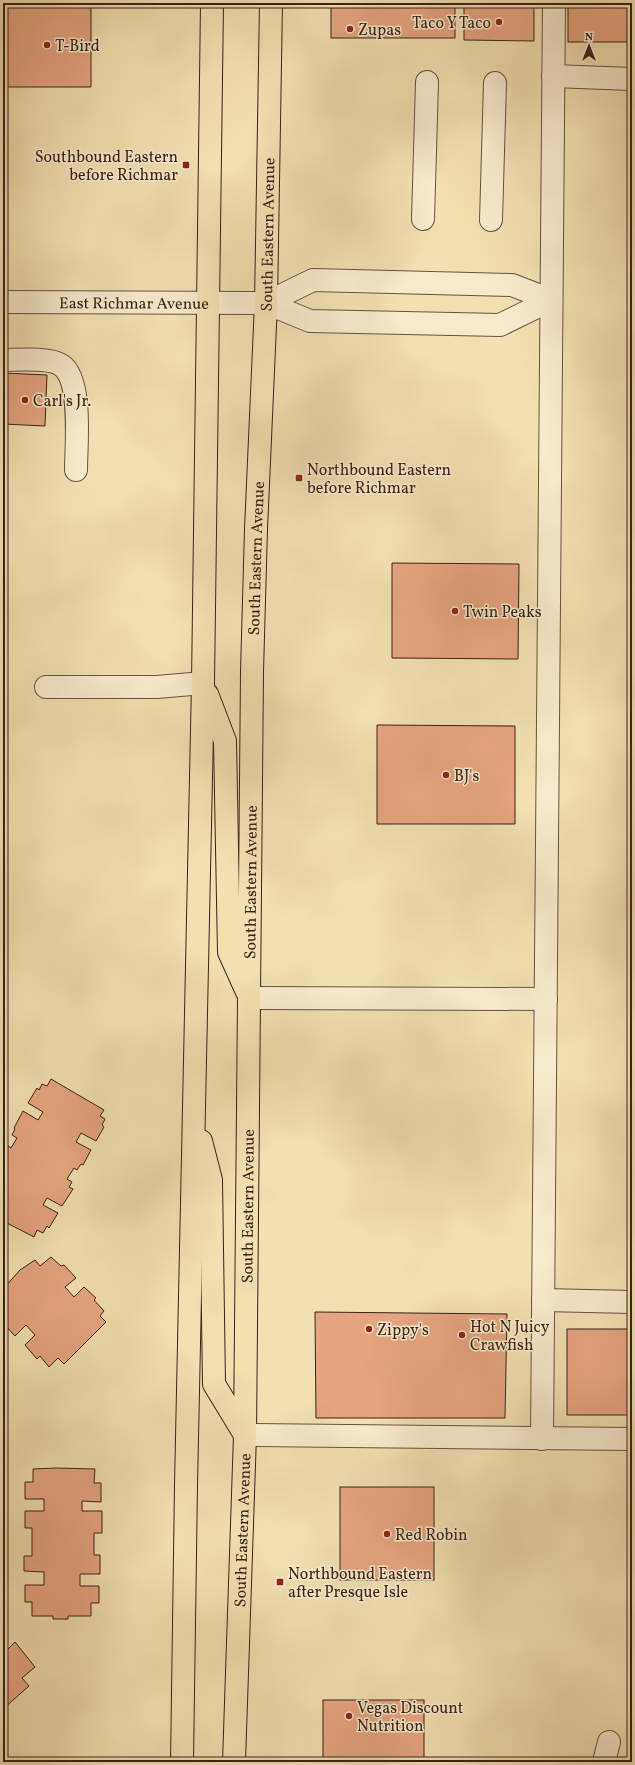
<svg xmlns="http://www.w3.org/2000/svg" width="635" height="1765" font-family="Vollkorn,serif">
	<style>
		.building { fill: #e6a47f; stroke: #382218 }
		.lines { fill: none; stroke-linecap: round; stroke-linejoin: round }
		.minor-casing { stroke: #66523e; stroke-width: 24 }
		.major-casing { stroke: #382218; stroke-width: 24 }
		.minor { stroke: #f6ebcc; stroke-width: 22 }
		.major { stroke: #f1e0b0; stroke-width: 22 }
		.poi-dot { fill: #8f2418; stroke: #f6ebcc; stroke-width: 1.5 }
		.labels { text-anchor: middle; stroke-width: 3; stroke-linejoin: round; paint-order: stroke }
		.poi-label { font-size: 16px; fill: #382218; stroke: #f6ebcc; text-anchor: start }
		.street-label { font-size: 16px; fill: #382218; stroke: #f6ebcc }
	</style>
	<rect width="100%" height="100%" fill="#f1e0b0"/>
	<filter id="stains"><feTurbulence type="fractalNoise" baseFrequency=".005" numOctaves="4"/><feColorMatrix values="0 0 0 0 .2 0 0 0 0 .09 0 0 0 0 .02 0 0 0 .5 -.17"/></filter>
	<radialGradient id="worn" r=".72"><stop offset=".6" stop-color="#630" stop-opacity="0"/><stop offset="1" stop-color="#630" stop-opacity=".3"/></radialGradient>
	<g class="building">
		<polygon points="3,3 91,4 91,87 3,87"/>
		<rect x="331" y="3" width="124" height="35"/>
		<polygon points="464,3 534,3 534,41 464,40"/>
		<rect x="568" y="3" width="64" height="39"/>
		<polygon points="3,373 47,375 45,426 3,424"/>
		<polygon points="392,563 519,564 518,659 392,658"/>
		<polygon points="377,725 515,726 515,824 377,824"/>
		<polygon points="51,1079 104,1110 100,1116 105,1119 102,1125 104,1127 96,1141 81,1133 76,1142 91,1150 83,1165 81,1164 77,1170 74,1168 67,1179 72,1182 69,1187 73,1189 62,1206 47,1198 43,1205 58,1213 49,1228 47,1226 43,1233 37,1230 34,1237 3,1221 3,1183 7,1175 3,1173 3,1152 7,1145 11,1148 17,1138 12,1135 15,1129 14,1128 23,1111 38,1120 43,1112 28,1103 37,1088 39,1090 42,1084 47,1086"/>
		<polygon points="51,1257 61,1266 64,1265 76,1278 65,1287 74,1297 84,1287 96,1298 94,1300 104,1311 100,1316 106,1322 64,1364 58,1358 49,1367 40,1356 37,1359 25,1345 35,1335 26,1325 15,1336 4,1324 6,1323 3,1320 3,1301 5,1298 3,1296 3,1289 20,1270 35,1260 40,1266"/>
		<polygon points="315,1312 507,1314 505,1418 316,1418"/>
		<rect x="567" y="1329" width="65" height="86"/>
		<polygon points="56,1468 95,1469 94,1483 101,1483 101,1502 82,1501 82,1511 102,1511 102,1533 94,1533 94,1555 100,1555 100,1574 80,1574 80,1586 99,1586 99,1603 91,1603 91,1616 68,1616 68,1619 53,1619 53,1616 32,1616 32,1602 25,1602 25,1585 44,1585 44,1572 24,1571 24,1556 32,1556 32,1528 25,1528 25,1511 44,1511 44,1499 25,1499 25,1482 33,1482 33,1469"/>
		<rect x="340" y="1487" width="94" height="93"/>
		<polygon points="15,1642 35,1667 22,1678 29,1686 3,1709 3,1647 6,1651"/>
		<rect x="323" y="1700" width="101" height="62"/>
	</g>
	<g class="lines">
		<g class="minor-casing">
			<g id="minor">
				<polyline points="553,76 632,79"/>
				<polyline points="423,219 427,82"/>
				<polyline points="491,220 495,83"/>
				<path id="s1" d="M 3,302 L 266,303 L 310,321 L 500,325 L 551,300"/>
				<polyline points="266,303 313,280 512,285 551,300"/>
				<path d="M 3,360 C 17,360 49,357 61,365 C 83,379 76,446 76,470"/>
				<polyline points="46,687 157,687 203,683"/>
				<polyline points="249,998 546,999"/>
				<polyline points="543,1300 632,1302"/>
				<polyline points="245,1435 632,1439"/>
				<polyline points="542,1439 554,3"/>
				<polyline points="604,1762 609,1742"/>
			</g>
		</g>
		<g class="major-casing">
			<g id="major">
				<polyline points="207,694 225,741 229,952 247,992"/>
				<polyline points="201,1141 211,1180 214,1384 245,1435"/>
				<polyline points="182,1762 186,1485 203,683 212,3"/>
				<path id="s2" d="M 234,1762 L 245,1435 L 252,672 L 256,529 L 266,303 L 271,3"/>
			</g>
		</g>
		<use href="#minor" class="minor"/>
		<use href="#major" class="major"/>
	</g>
	<g class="poi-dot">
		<circle cx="499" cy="22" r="4"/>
		<circle cx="350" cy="29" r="4"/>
		<circle cx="47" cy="45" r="4"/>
		<rect x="182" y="161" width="8" height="8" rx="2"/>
		<circle cx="25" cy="400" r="4"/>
		<rect x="295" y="474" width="8" height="8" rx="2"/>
		<circle cx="455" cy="611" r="4"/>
		<circle cx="446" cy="775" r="4"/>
		<circle cx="369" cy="1329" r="4"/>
		<circle cx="462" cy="1335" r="4"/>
		<circle cx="387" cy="1534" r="4"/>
		<rect x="276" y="1578" width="8" height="8" rx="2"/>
		<circle cx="349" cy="1716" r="4"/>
	</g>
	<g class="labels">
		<g class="poi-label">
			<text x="491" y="28" text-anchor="end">Taco Y Taco</text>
			<text x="358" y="35">Zupas</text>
			<text x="55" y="51">T-Bird</text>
			<text x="178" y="162" text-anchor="end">Southbound Eastern<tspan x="178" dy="18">before Richmar</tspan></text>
			<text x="33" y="406">Carl's Jr.</text>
			<text x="307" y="475">Northbound Eastern<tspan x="307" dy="18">before Richmar</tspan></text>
			<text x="463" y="617">Twin Peaks</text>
			<text x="454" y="781">BJ's</text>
			<text x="470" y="1332">Hot N Juicy<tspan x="470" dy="18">Crawfish</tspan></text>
			<text x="377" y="1335">Zippy's</text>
			<text x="395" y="1540">Red Robin</text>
			<text x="288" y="1579">Northbound Eastern<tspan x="288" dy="18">after Presque Isle</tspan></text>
			<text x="357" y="1713">Vegas Discount<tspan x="357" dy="18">Nutrition</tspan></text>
		</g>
		<g class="street-label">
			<text dy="6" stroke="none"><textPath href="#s2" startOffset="1528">South Eastern Avenue</textPath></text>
			<text dy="6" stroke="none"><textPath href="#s1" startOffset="131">East Richmar Avenue</textPath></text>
			<text dy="6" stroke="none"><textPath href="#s2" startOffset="1204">South Eastern Avenue</textPath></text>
			<text dy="6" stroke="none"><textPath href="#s2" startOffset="880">South Eastern Avenue</textPath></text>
			<text dy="6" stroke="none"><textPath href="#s2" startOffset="556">South Eastern Avenue</textPath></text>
			<text dy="6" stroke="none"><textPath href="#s2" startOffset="232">South Eastern Avenue</textPath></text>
		</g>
	</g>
	<rect width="635" height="1765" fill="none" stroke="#f1e0b0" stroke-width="16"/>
	<rect x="4" y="4" width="627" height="1757" fill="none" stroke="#382218" stroke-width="2"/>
	<rect x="8" y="8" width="619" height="1749" fill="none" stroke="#382218"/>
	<g transform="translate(589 46)" stroke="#f6ebcc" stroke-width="3" paint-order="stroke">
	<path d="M0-3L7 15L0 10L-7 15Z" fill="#382218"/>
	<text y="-6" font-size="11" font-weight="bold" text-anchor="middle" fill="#382218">N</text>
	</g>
	<rect width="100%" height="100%" filter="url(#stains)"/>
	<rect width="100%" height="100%" fill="url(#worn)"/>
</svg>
